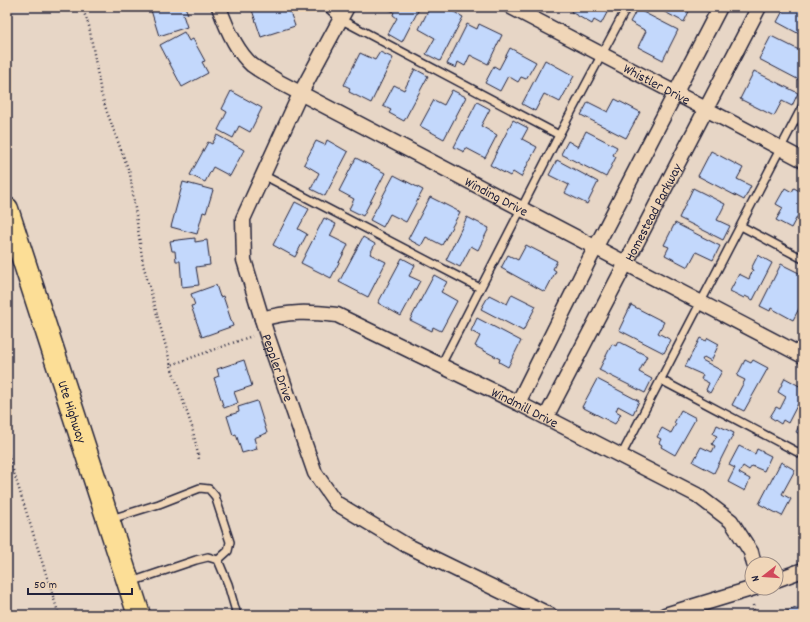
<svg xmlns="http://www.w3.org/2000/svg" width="810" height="622" font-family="Dekko,sans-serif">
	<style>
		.building { fill: #c3d8fc; stroke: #22223b }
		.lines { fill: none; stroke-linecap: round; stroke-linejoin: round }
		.lane-casing { stroke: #22223b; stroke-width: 10 }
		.street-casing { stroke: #22223b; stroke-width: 17 }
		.primary-casing { stroke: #22223b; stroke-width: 25 }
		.path { stroke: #22223b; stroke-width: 2.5; stroke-dasharray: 1 3; stroke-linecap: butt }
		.lane { stroke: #f0d6b8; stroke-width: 7 }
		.street { stroke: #f0d6b8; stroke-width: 14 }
		.primary { stroke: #fcde96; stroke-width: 22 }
		.labels { text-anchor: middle; stroke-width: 3; stroke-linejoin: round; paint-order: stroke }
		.street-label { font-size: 14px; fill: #22223b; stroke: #f0d6b8 }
	</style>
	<rect width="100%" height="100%" fill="#e7d6c6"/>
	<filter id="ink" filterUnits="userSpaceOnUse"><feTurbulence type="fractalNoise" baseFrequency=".025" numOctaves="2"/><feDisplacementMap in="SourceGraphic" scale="8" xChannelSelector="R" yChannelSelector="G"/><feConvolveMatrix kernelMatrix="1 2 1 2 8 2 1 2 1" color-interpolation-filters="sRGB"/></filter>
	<g filter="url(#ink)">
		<g class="building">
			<polygon points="150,7 185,7 188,14 183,15 187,27 159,36"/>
			<polygon points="260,7 305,7 290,12 295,26 261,37 252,10"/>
			<polygon points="389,7 420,7 402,42 388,34 397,18 393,15 394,12 388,9"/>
			<polygon points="430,7 434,7 439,10 441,7 445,7 463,17 440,61 426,54 435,38 419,29"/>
			<polygon points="574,7 610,7 601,24 594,20 592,24 571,12"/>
			<polygon points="655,7 691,7 684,22"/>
			<polygon points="785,7 803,7 803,36 777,22"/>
			<polygon points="637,9 678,30 663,60 638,47 646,31 630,22"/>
			<polygon points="467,24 477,29 479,24 502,35 488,64 470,55 465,66 458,62 456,68 447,64"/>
			<polygon points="184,32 189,41 193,39 205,61 202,62 208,73 182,87 160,45"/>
			<polygon points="771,36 803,52 803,59 802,62 803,63 803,82 759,59"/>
			<polygon points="510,48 536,62 526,79 521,77 518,82 508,76 500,91 485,83 494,66 499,69"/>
			<polygon points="380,52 393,58 371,103 349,92 350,88 344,85 360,53 375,60"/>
			<polygon points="545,60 574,76 560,102 544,94 535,111 522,104"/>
			<polygon points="415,69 428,76 404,121 389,113 391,110 383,106 394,85 404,90"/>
			<polygon points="754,71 798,93 792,106 782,101 774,116 740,99"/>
			<polygon points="452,90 466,97 444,139 420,126 434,100 444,105"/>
			<polygon points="231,91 262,108 250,132 239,126 233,138 218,130 227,112 222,109"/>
			<polygon points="615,99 640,112 626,138 581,115 588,102 608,112"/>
			<polygon points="477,102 490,109 481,126 497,135 485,158 466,148 464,152 454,147"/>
			<polygon points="513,120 528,128 522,139 537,147 521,177 513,172 510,176 490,165"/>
			<polygon points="586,131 617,147 613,155 616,157 606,177 561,154 568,141 578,147"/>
			<polygon points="217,135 244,150 230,176 213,167 205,182 190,175 208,142 212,144"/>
			<polygon points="327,140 348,152 325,196 311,189 319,173 304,164 316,141 325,145"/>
			<polygon points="711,151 743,168 737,179 751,186 744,200 698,176"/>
			<polygon points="356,158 385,173 363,216 349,209 354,199 339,191"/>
			<polygon points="557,160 598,182 587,204 565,193 569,185 549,175"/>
			<polygon points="394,175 423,190 406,222 390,214 383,227 370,220"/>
			<polygon points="183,182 213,190 206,213 203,212 197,234 171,227"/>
			<polygon points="693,188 725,204 717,220 730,226 723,240 679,218"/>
			<polygon points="785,188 792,192 794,188 803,193 803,206 791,228 776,220 783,208 776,204"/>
			<polygon points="430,197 460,212 442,245 426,237 421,246 408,239"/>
			<polygon points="295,202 309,209 298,229 307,234 295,257 273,245"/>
			<polygon points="467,217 489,228 478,250 471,246 460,267 446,260"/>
			<polygon points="324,218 336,224 330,236 348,245 331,278 301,263"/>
			<polygon points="675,223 720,246 713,260 696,252 688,267 665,255 669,247 664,245"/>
			<polygon points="363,237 375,244 370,254 386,262 368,297 339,282"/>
			<polygon points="195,238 195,242 207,240 210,265 196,267 199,285 182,287 180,261 176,261 175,251 172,251 170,241"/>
			<polygon points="526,245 557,261 553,269 556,271 545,292 501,268 508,255 518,260"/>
			<polygon points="758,255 772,263 753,300 745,296 744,298 730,291 739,274 749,279 753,270 751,269"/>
			<polygon points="402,258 415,265 409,276 420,281 401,316 378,303"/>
			<polygon points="781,264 803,275 803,301 793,320 771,308 770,311 760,306"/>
			<polygon points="434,275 447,282 441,292 457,301 441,331 433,327 432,331 410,320"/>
			<polygon points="216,285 220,297 223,296 233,326 202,337 191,306 195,305 191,294"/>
			<polygon points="512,294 536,306 523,331 481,309 489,295 507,304"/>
			<polygon points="631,305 664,322 658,333 671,340 664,353 619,330"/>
			<polygon points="477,318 521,341 508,367 499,362 500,359 475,346 480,336 471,331"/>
			<polygon points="700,338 706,341 708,338 719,344 711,361 704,357 702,360 722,371 710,393 706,390 709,383 701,379 703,375 685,367"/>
			<polygon points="618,341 647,356 639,372 652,379 645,393 599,370 612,344 616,346"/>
			<polygon points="244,360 252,386 234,392 238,403 224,408 214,378 219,376 217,369"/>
			<polygon points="745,360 751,363 753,360 768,368 744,411 732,405 745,380 737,376"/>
			<polygon points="785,378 803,388 803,394 788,423 783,420 781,424 770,417 776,407 780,409 786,397 778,392"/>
			<polygon points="597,379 639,401 633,414 618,406 616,411 621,414 615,424 582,407"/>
			<polygon points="257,401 267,433 254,438 257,449 242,453 236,434 233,435 227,416 239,412 238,407"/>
			<polygon points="681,410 696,418 675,455 661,447 662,445 659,443 661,439 657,437 662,428 671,433 676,424 674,423"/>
			<polygon points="802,420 803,420 803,436 796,432"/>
			<polygon points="717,425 734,433 714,473 693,462 701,447 712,452 715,446 712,444 717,436 713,434"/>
			<polygon points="739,446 755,454 757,449 771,456 764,471 752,466 749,470 743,466 739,473 750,479 745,491 728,482 735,468 729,465"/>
			<polygon points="781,462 795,470 782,494 791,499 782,516 759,504"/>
			<polygon points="803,513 803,522 799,520"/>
			<polygon points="803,606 803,615 784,615 783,612"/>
		</g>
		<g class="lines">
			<g class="lane-casing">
				<g id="lane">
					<polyline points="327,7 340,19 559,135"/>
					<polyline points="263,175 480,288"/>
					<polyline points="741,226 803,259"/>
					<polyline points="441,365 559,135 627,7"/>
					<polyline points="661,380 803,455"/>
					<polyline points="621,456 803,105"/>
					<polyline points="111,519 159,504 200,488 209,489 215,496 230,542 228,551 218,560"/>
					<polyline points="131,582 196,560 208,557 218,560 228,584 237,615"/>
				</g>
			</g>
			<g class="street-casing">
				<g id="street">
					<path id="s1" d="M 219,7 C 226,27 236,51 252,65 C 260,71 270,76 279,82 L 803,356"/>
					<path id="s2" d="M 347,7 L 300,94 L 243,219 L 244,260 L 266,332 L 315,473 L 336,503 L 406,545 L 550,615"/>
					<path id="s3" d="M 511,7 L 803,160"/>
					<path id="s4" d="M 262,319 C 288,311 310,312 337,315 L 518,403 L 697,495 L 731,521 L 751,552 L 754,564"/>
					<polyline points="518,403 588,262 720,7"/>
					<path id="s5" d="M 546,417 L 759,7"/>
					<polyline points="776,580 803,570"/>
					<polyline points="665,615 754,588"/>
				</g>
			</g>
			<g class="primary-casing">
				<g id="primary">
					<path id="s6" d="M 7,209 L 139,615"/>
				</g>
			</g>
			<g class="path">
				<polyline points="82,7 89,26 101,93 107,112 130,174 143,264 171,365 252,336"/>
				<polyline points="171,366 192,427 199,459"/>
				<polyline points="7,451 59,615"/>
				<polyline points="753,605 755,615"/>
			</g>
			<use href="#lane" class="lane"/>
			<use href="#street" class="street"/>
			<use href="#primary" class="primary"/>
		</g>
	</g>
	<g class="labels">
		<g class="street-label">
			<text dy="5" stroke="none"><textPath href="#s3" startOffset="165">Whistler Drive</textPath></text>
			<text dy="5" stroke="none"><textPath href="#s1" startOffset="345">Winding Drive</textPath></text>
			<text dy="5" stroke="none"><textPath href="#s5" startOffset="231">Homestead Parkway</textPath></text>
			<text dy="5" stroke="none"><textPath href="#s2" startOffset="390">Peppler Drive</textPath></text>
			<text dy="5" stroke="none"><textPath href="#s4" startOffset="285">Windmill Drive</textPath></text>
			<text dy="5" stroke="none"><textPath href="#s6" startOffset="213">Ute Highway</textPath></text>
		</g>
	</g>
	<rect width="810" height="622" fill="none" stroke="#f0d6b8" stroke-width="24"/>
	<rect x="12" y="12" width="786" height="598" fill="none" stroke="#22223b" stroke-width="1.5" filter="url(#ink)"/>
	<g transform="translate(764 576) rotate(253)"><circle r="19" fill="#f0d6b8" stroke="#9e8e86"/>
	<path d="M0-3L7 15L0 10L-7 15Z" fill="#d1495b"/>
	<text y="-6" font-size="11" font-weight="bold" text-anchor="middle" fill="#22223b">N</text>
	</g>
	<path d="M28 588v6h104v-6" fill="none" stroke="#22223b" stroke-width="2"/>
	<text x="34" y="588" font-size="12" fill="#22223b" stroke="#f0d6b8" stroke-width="3" paint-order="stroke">50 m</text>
</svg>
